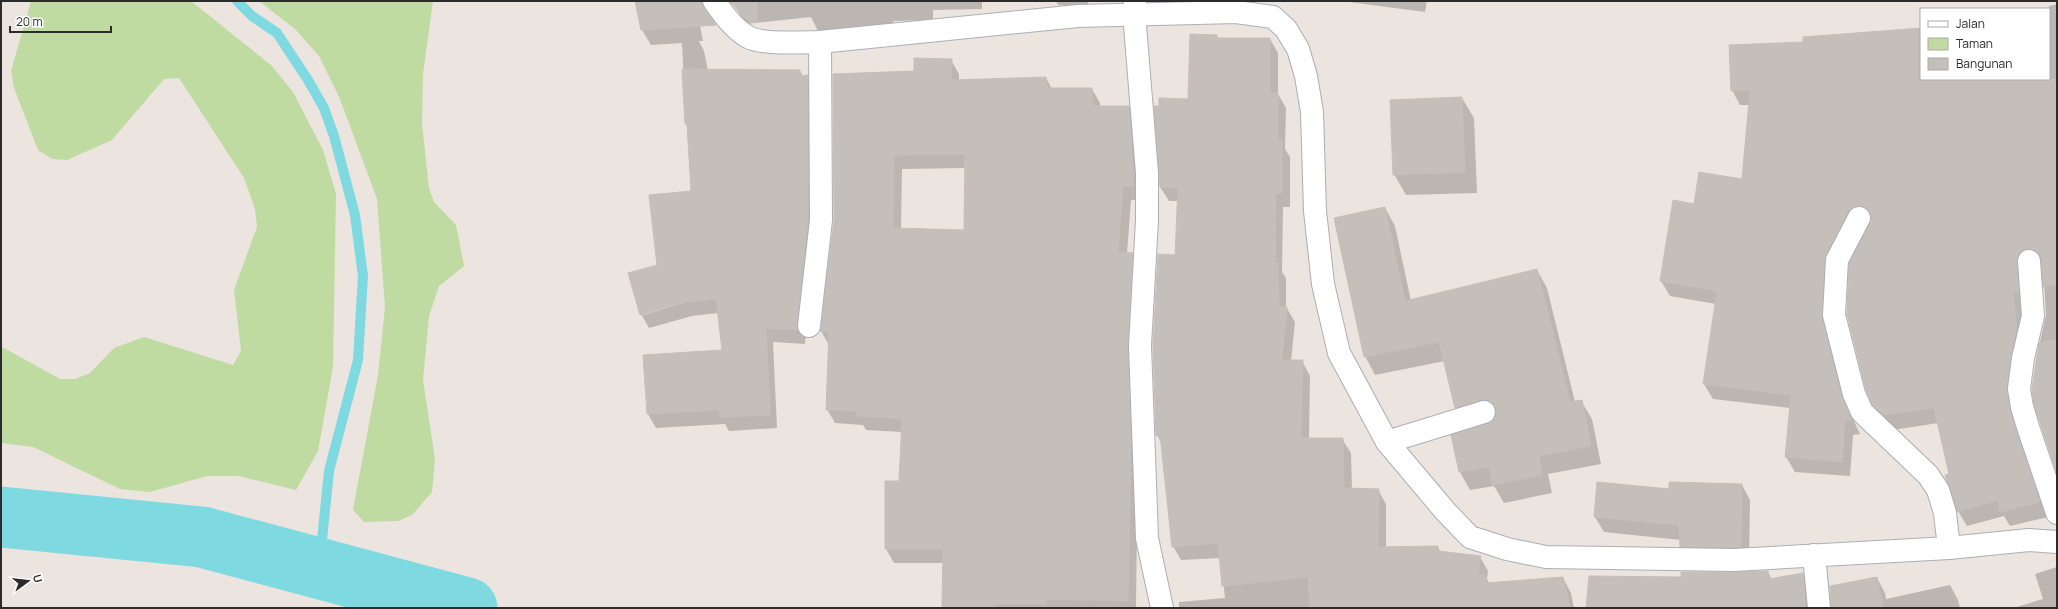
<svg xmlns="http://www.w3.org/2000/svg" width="2058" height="609" font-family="Manrope,sans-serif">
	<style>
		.green { fill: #c0dba2 }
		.shadow { fill: #0003; fill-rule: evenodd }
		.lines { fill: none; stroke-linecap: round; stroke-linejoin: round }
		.stream { stroke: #7fd9e0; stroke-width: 10 }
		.river { stroke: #7fd9e0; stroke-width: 61 }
		.building { fill: #c4bfba; stroke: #c6bfb9; fill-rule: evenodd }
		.minor-casing { stroke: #abafb6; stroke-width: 24 }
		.minor { stroke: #fff; stroke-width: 22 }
	</style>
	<rect width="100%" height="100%" fill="#ebe4df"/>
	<g class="green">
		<polygon points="31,1 191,1 271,65 293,92 323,150 336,194 333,367 318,451 296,490 238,476 207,476 150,492 120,489 33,447 1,443 1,348 4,348 60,379 75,379 90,373 114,348 144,337 233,365 241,351 234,290 257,227 255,209 244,178 179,78 164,79 112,140 67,160 52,159 38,150 14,88 11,71"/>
		<polygon points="259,1 433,1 423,74 422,124 429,188 434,202 456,225 464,266 439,286 429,316 423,380 435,459 432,492 412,515 398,521 364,522 353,510 378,375 385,307 377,199 340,99 319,56 296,30"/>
	</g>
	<g class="shadow">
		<path d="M 636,1 L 695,1 L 703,41 L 699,41 L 704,51 L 722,140 L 800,71 L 803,76 L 807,76 L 815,90 L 816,234 L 805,344 L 773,342 L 777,428 L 729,431 L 725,424 L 656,428 L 648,414 L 723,351 L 718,313 L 692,316 L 649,328 L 641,314 L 658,266 L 692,192 L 688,128 L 686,124 L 682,43 L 651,45 L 642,30 ZM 689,299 L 689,301 L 643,315 L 643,313 Z"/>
		<polygon points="737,1 982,1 982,9 933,10 933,20 893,21 893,26 818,31 811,17 746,24 738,11"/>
		<polygon points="1056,1 1088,1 1088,6 1058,5"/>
		<polygon points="1341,1 1427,1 1425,12"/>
		<polygon points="2057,4 2057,471 2033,389 2036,360 2046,315 2043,264 2037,263 2019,372 2048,517 2010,526 2004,516 1967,526 1958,511 1938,423 1893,430 1882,420 1873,404 1871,221 1868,220 1856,227 1830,334 1850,413 1860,434 1853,435 1850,476 1795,472 1786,457 1790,408 1713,399 1704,384 1716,304 1670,296 1661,281 1695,205 1743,180 1749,105 1740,105 1732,90 1805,43 1921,29 1921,79 2049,79 2050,15 2049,6"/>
		<polygon points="1217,36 1218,39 1270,39 1278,53 1278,94 1286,108 1285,149 1290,157 1290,207 1283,207 1282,272 1286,278 1286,307 1295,322 1291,361 1302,361 1310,376 1309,439 1342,439 1351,453 1352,489 1378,490 1386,504 1386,548 1438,547 1441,553 1480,557 1488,571 1487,579 1489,583 1563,578 1571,593 1574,608 1179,608 1179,602 1225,598 1221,558 1181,560 1173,546 1162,444 1157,435 1176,256 1178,201 1169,201 1160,187 1189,100"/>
		<path d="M 951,60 L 959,74 L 959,80 L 1046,78 L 1052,89 L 1092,89 L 1100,103 L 1100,107 L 1128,107 L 1137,121 L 1142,200 L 1131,200 L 1127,254 L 1132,254 L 1140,268 L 1136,608 L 943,608 L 944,563 L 894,563 L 886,549 L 900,482 L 902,432 L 866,430 L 863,425 L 835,423 L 827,409 L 829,345 L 821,331 L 915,72 ZM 966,168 L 965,231 L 901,229 L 902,169 ZM 1131,266 L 1133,266 L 1128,350 L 1126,350 Z"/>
		<polygon points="1462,98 1474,118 1477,193 1406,195 1394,174"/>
		<polygon points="1385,208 1395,226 1411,301 1537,270 1547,288 1575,402 1581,401 1592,419 1601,464 1548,474 1552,493 1504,503 1494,486 1470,490 1460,472 1452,436 1494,421 1496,418 1466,426 1456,408 1445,361 1375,375 1365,356"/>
		<polygon points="1742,485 1750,500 1749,562 1690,561 1681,546 1681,540 1604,532 1595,517 1670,490"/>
		<polygon points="2057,567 2057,608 2013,608 2043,599 2035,574"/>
		<polygon points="1768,572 1772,580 1803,575 1811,589 1813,608 1587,608 1682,578"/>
		<polygon points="1877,578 1885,593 1886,599 1950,585 1958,600 1960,608 1831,608"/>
	</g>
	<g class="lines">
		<polyline class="stream" points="237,1 252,16 277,33 308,80 324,108 334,136 355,215 363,276 358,360 329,471 319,569"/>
		<polyline class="river" points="1,517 202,537 467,608"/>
	</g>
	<g class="building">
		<polygon points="635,1 702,1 704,8 716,25 641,30"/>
		<polygon points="729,1 757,1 757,22 749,22"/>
		<polygon points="1921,28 1921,79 2057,79 2057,284 2043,287 2041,260 2040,254 2035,250 2028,249 2022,250 2018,255 2017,262 2019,291 2013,292 2017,329 2011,356 2007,388 2010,410 2040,502 2000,512 1998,500 1957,512 1945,475 1949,474 1934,408 1883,415 1872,405 1866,390 1847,314 1849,263 1871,218 1870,212 1865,207 1858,206 1852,208 1848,212 1825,259 1822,318 1842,397 1852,420 1845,420 1842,462 1785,457 1791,395 1703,384 1717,291 1660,281 1673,200 1694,204 1699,172 1742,179 1750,90 1731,91 1729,45 1803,42 1803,37"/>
		<polygon points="1190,34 1217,35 1217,38 1270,38 1270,93 1278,93 1278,141 1282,141 1282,193 1276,193 1275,263 1278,263 1279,306 1287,307 1282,360 1303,360 1301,438 1343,438 1344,488 1379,489 1378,547 1438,546 1438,551 1481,556 1478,575 1486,575 1486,583 1563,577 1570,608 1310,608 1308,577 1222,586 1218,543 1172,547 1160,435 1156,436 1153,346 1158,254 1175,255 1178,188 1160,187 1154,106 1159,106 1159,98 1188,99"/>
		<path d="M 914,58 L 952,59 L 951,80 L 1046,77 L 1047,88 L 1092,88 L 1093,106 L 1129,106 L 1134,186 L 1123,186 L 1118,252 L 1133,253 L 1128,345 L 1131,437 L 1128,601 L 1046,599 L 1046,604 L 994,604 L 994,608 L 942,608 L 943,549 L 885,549 L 885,481 L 899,481 L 902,419 L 857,416 L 857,411 L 826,410 L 829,332 L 820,331 L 834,220 L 833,74 L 914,71 ZM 965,154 L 964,230 L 893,228 L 894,155 Z"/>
		<polygon points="682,69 800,70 800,76 808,75 808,219 797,330 766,328 770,415 720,417 719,410 647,414 643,355 722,350 716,299 684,302 640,315 628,273 657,265 649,195 691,191 687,124 685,124"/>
		<polygon points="1462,97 1465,172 1393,175 1390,100"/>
		<polygon points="1385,207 1405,301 1537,269 1570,402 1582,400 1591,446 1539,456 1542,475 1492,485 1489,467 1459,472 1451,435 1493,421 1496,414 1496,409 1493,403 1487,400 1481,400 1455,408 1439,342 1364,357 1334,218"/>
		<polygon points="2057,339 2057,474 2034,404 2032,389 2039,343"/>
		<polygon points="1597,482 1669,489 1669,482 1742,484 1741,547 1680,547 1679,525 1594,517"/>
		<polygon points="1768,571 1769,579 1803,573 1806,608 1586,608 1589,576 1681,577 1681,572 1734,572"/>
		<polygon points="1877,577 1883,608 1831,608 1830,586"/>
	</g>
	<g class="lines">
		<g class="minor-casing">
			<g id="minor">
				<path d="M 714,1 C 724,15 733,28 748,37 C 762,45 803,42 820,42 L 1078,16 L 1236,12 L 1273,17 L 1286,29 L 1298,49 L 1306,76 L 1312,112 L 1315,211 L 1323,284 L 1339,353 L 1387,442 L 1446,512 L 1470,537 L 1507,549 L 1546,557 L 1734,560 L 1949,548 L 2029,540 L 2057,542"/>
				<polyline points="1135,1 1134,13 1147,173 1147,220 1140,346 1147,538 1162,608"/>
				<polyline points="1859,218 1837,260 1834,315 1854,394 1862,412 1928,475 1938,490 1945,513 1949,548"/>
				<polyline points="2029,261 2033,316 2023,358 2019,389 2022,407 2028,427 2057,513"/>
				<polyline points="809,326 821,220 820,42"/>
				<polyline points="1387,442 1484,412"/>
				<polyline points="1814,555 1819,608"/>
			</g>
		</g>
		<use href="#minor" class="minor"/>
	</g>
	<rect width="2058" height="609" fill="none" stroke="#2b2b2b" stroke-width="4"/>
	<rect x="1920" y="8" width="130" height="72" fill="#ffffff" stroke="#aaaaaa"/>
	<rect x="1928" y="21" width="20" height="6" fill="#ffffff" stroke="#aaaaaa"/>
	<text x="1956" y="28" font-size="12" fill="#2b2b2b">Jalan</text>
	<rect x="1928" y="38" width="20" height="12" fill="#c0dba2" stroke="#aaaaaa"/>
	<text x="1956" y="48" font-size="12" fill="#2b2b2b">Taman</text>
	<rect x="1928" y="58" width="20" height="12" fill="#c4bfba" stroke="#aaaaaa"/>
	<text x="1956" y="68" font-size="12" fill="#2b2b2b">Bangunan</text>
	<g transform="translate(28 581) rotate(75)" stroke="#ffffff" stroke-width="3" paint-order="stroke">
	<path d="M0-3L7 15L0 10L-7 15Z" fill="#2b2b2b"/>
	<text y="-6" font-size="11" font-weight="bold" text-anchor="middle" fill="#2b2b2b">U</text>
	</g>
	<path d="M10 26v6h101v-6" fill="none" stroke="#2b2b2b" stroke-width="2"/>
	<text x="16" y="26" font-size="12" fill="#2b2b2b" stroke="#ffffff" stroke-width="3" paint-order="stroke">20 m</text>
</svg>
